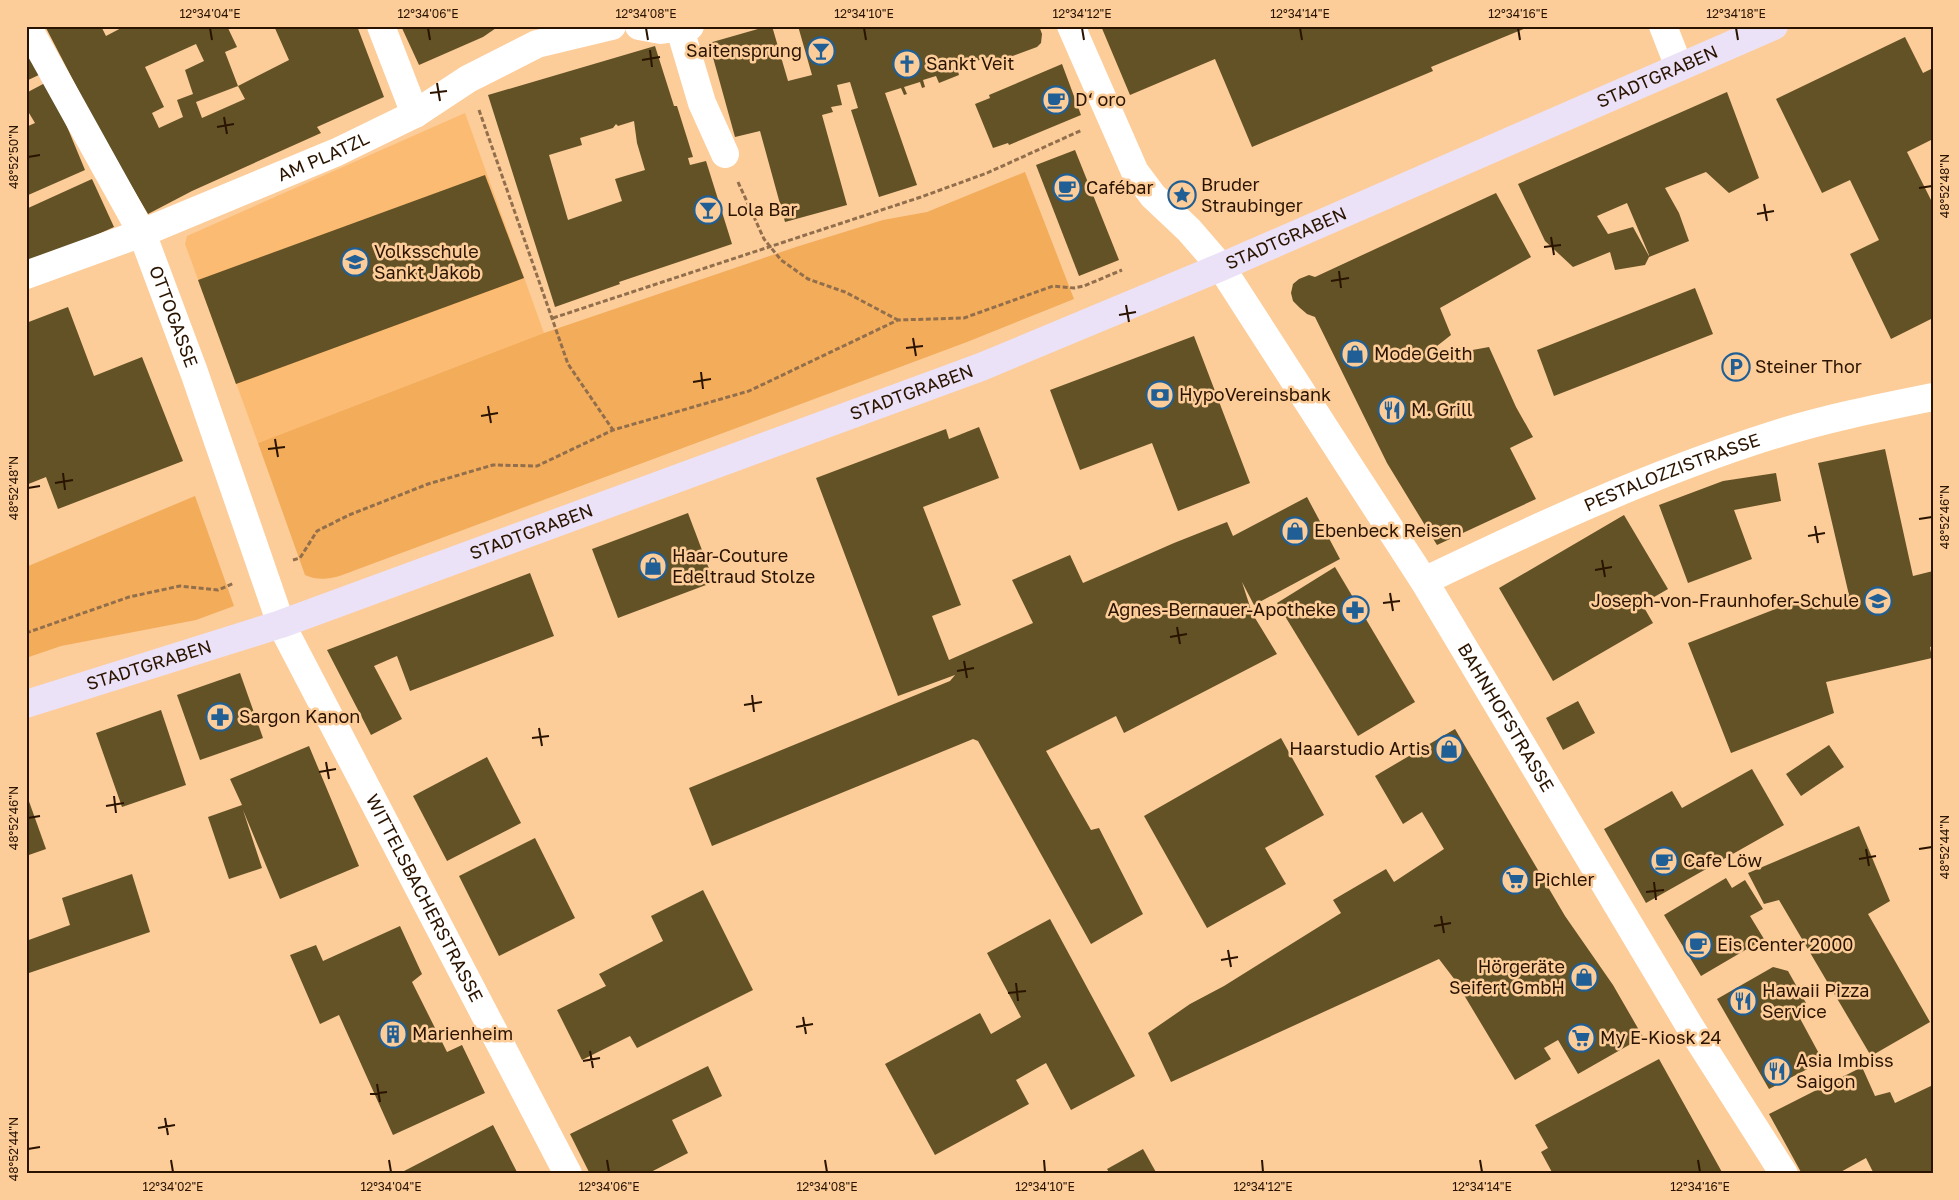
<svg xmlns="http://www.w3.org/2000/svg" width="1959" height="1200" font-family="'Golos Text',sans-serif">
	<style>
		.built { fill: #fcbb73 }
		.green { fill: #f3ac5a }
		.building { fill: #635226; fill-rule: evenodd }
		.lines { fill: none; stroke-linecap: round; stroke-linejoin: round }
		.path { stroke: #926f4c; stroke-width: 3; stroke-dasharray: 5 2.5; stroke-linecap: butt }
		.minor { stroke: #fff; stroke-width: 28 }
		.major { stroke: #ece2f7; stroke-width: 28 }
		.ticks { fill: none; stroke: #2a1400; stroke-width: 2 }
		.labels { text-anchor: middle; stroke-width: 5; stroke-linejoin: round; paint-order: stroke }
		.poi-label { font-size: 18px; fill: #2a1400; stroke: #fccc99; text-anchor: start }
		.street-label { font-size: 18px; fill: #2a1400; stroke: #fccc99 }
		.neatline { fill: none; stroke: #2a1400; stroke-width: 2 }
		.ticks-label { font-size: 12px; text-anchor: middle; fill: #2a1400 }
	</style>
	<rect width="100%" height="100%" fill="#fccc99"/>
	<polygon class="built" points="465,113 544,333 258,443 185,244 187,236"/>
	<g class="green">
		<path d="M 1025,172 L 1074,299 L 967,342 L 361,568 C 342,575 325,584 305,575 L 258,443 L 544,333 L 796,247 L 883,220 L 927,212 Z"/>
		<polygon points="195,496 234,606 196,620 61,646 26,658 26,567"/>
	</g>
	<g class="building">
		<path d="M 45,26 L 101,26 L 106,36 L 125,26 L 227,26 L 237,47 L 225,52 L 238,86 L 196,102 L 202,118 L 245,99 L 238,86 L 289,60 L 274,26 L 357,26 L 384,97 L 317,127 L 321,133 L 192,191 L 148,214 L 103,138 ZM 196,44 L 204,61 L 185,70 L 193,94 L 177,100 L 183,117 L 159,128 L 152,113 L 164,107 L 145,67 Z"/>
		<polygon points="401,26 499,26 483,37 419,65"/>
		<polygon points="768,26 772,26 788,81 812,75 798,26 1039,26 1042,34 1041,43 1037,47 991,64 989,57 973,62 976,69 973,70 970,63 957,68 959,75 939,83 936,76 923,80 925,87 922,88 920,82 904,87 907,94 904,95 901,88 885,93 917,185 879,197 851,110 858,108 850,82 837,85 842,105 831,107 833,112 822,115 847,205 785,222 760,131 735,137 709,43"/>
		<polygon points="1101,26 1531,26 1431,67 1433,71 1252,147 1215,59 1130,95"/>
		<polygon points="1905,37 1923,73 1933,68 1933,139 1907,152 1933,204 1933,318 1891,339 1850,254 1879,240 1850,180 1822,193 1776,99"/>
		<polygon points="26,46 41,74 26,81"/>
		<path d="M 655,46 L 674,106 L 677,106 L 693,157 L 688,158 L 690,165 L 706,161 L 732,244 L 619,282 L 620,284 L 555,307 L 488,95 ZM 634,121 L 637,143 L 645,170 L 615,179 L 622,201 L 568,220 L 549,155 L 582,145 L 580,138 L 613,128 L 616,124 L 618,126 Z"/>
		<polygon points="1062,64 1081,115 1009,145 1008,143 993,148 975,104 990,98 989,95"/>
		<polygon points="45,83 61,112 85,170 26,196 26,127 35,123 26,108 26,93"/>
		<path d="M 1727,92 L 1759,178 L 1729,193 L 1706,172 L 1665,188 L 1679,213 L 1689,241 L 1649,257 L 1645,265 L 1615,270 L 1610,252 L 1573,267 L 1545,241 L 1518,184 ZM 1627,203 L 1649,255 L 1649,256 L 1633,227 L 1608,234 L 1597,216 Z"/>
		<polygon points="1075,150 1119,260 1079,276 1036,165"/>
		<polygon points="485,175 524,278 236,384 198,280"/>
		<polygon points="92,179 114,227 30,265 26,256 26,209"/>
		<polygon points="1496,193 1531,257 1440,308 1451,335 1437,346 1445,355 1489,347 1516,407 1533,437 1510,448 1536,499 1437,545 1387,463 1315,317 1307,314 1300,308 1293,301 1291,293 1293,284 1299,279 1309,275 1315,277"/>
		<polygon points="1695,288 1713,334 1554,396 1537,350"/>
		<polygon points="68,307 94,376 142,357 183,461 58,509 46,477 26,485 26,323"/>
		<polygon points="1194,336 1250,483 1178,511 1152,443 1080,470 1050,390"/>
		<polygon points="979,427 999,478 923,507 961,605 932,616 949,660 1033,623 1012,580 1070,555 1083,583 1174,543 1227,522 1233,536 1307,497 1340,559 1254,605 1242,582 1252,613 1277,654 1124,733 1116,716 1046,751 1091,830 1099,828 1143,914 1091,944 978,741 973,739 712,846 689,788 950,681 955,675 898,696 816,478 946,429 949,439"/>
		<polygon points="1885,449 1913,576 1933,571 1933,646 1930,647 1932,658 1826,682 1834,713 1731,753 1688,643 1806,597 1808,604 1849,595 1818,463"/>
		<polygon points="1776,473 1781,501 1734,510 1752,559 1688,583 1659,505 1723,481"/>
		<polygon points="688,513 714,582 618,618 592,549"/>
		<polygon points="1624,515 1668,589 1642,604 1653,623 1553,681 1499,588"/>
		<polygon points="1335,567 1415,702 1358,736 1277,603"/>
		<polygon points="530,573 554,636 410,691 397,656 374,666 402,719 371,735 327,650"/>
		<polygon points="240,673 263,738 200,760 177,695"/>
		<polygon points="1578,701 1595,733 1563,750 1546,718"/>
		<polygon points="161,710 186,785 122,807 96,733"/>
		<polygon points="1455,729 1565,916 1613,985 1643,1037 1578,1074 1558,1040 1544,1048 1551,1059 1515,1080 1455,980 1439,959 1171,1082 1148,1033 1190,1004 1224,986 1341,913 1333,900 1386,869 1394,882 1444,849 1422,812 1403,824 1375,776"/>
		<polygon points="1281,738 1324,815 1265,848 1286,884 1207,928 1144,816"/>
		<polygon points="1829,745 1844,767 1801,796 1786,774"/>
		<polygon points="309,746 359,866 280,899 243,810 262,868 229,879 208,817 242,805 230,779"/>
		<polygon points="487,757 521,823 447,861 413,796"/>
		<polygon points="1752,769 1784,825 1646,903 1604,829 1672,791 1682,808"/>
		<polygon points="26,793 46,849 26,856"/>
		<polygon points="1859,826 1890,901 1868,914 1930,1022 1871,1056 1779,900 1764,904 1748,873"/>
		<polygon points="535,838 575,918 499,956 459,876"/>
		<polygon points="132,874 150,932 26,974 26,941 70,925 62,898"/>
		<polygon points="1726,878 1732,888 1745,880 1763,909 1750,916 1764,939 1701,976 1664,915"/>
		<polygon points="703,890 753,990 637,1048 630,1036 582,1060 557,1010 606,986 599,974 663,941 651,916"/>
		<polygon points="1050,919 1135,1076 1071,1110 1046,1063 1016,1080 1029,1104 935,1155 885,1064 980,1013 991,1034 1021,1017 987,953"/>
		<polygon points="400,926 422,974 412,982 447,1052 462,1045 485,1093 393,1135 339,1015 320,1024 290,955 316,945 323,961"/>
		<polygon points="1773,967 1788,971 1806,1003 1796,1011 1823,1061 1769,1089 1717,999"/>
		<polygon points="1659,1059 1723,1174 1553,1174 1541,1152 1548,1148 1535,1125"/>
		<polygon points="708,1066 722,1096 672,1120 688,1153 647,1174 590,1174 570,1134"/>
		<polygon points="1862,1067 1875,1096 1890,1092 1895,1103 1933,1085 1933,1172 1928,1174 1874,1174 1866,1158 1837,1174 1802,1174 1769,1114"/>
		<polygon points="493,1125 518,1174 398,1174 408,1169"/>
		<polygon points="1143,1149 1157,1174 1110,1174 1107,1169"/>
	</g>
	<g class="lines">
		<g class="path">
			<polyline points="479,110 568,364 613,430"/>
			<polyline points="738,182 764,239 781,260 808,279 845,292 898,320"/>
			<polyline points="553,318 921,197 987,173 1082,130"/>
			<polyline points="293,560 300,558 317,531 349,515 428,484 493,465 537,466 613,430 749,391 898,320 964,318 1053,286 1074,288 1084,286 1122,270"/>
			<polyline points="26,633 129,597 180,586 218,590 234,583"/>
		</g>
		<g class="minor">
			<path id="s1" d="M 27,26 L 142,233 L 194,372 L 281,624 L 568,1174"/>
			<polyline points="381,26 415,114"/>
			<polyline points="639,26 661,30 690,26"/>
			<path id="s2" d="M 1071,26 L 1135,172 L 1153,196 L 1189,230 L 1221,267 L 1348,464 L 1424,581 L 1689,1025 L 1784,1174"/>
			<polyline points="1663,26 1679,67"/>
			<polyline points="680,29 702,103 725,154"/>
			<path id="s3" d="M 26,275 L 142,233 L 337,152 L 415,114 L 468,79 L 537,44 L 612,26"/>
			<path id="s4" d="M 1424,581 C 1537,527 1650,474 1770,436 C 1823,419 1878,408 1933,397"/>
		</g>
		<path class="major" id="s5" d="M 26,704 L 281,624 L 981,367 L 1221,267 L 1774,26"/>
	</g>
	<path class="ticks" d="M 210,28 L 212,40M 428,28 L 430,40M 646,28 L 648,40M 864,28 L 866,40M 1082,28 L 1084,40M 1300,28 L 1302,40M 1518,28 L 1520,40M 1736,28 L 1738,40M 650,50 L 652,67M 642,60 L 660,57M 437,83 L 440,101M 430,93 L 447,91M 224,117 L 227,134M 217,127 L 234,124M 28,157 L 40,155M 1919,188 L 1932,186M 1764,204 L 1767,221M 1757,214 L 1774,211M 1551,237 L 1554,255M 1544,247 L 1561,245M 1339,271 L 1341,288M 1331,281 L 1349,278M 1126,305 L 1129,322M 1119,315 L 1136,312M 913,338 L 916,356M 906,348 L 923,346M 701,372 L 703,389M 693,382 L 711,379M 488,406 L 491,423M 481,416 L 498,413M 275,439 L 278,457M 268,449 L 285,447M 63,473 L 65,490M 55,483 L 73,480M 28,488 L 40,486M 1919,519 L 1932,517M 1815,526 L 1818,543M 1808,536 L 1825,533M 1602,560 L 1605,577M 1595,570 L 1612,567M 1390,593 L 1393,611M 1383,603 L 1400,601M 1177,627 L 1180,644M 1170,637 L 1187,634M 964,661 L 967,678M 957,671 L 974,668M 752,695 L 754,712M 744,705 L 762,702M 539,728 L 542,746M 532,738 L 549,736M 326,762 L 329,779M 319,772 L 336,769M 114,796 L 116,813M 106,806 L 124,803M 28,818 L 40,816M 1866,849 L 1869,866M 1919,849 L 1932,847M 1859,859 L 1876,856M 1654,882 L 1656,900M 1646,892 L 1664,890M 1441,916 L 1444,933M 1434,926 L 1451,923M 1228,950 L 1231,967M 1221,960 L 1238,957M 1016,983 L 1018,1001M 1008,993 L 1026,991M 803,1017 L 806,1034M 796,1027 L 813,1024M 590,1051 L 593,1068M 583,1061 L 600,1058M 377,1084 L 380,1102M 370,1094 L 387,1092M 165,1118 L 168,1135M 158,1128 L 175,1125M 28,1149 L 40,1147M 171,1160 L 173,1172M 389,1160 L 391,1172M 607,1160 L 609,1172M 825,1160 L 827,1172M 1044,1160 L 1045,1172M 1262,1160 L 1263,1172M 1480,1160 L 1482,1172M 1698,1160 L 1700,1172"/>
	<defs>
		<g id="bar-ring" transform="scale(1.4375)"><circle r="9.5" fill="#fccc99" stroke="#1f5f95" stroke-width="1.5"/><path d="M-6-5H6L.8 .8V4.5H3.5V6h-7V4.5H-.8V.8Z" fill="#1f5f95"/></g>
		<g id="church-ring" transform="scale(1.4375)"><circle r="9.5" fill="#fccc99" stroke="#1f5f95" stroke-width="1.5"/><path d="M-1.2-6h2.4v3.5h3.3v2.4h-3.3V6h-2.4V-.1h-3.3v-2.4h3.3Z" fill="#1f5f95"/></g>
		<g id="cafe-ring" transform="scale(1.4375)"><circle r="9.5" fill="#fccc99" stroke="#1f5f95" stroke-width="1.5"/><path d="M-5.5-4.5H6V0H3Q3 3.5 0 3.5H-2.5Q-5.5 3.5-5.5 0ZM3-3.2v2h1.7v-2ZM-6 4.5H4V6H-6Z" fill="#1f5f95"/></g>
		<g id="sight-ring" transform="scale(1.4375)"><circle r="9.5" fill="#fccc99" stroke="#1f5f95" stroke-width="1.5"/><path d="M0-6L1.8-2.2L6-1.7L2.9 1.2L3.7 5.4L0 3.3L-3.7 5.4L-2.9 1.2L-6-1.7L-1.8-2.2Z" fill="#1f5f95"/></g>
		<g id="school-ring" transform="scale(1.4375)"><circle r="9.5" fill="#fccc99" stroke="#1f5f95" stroke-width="1.5"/><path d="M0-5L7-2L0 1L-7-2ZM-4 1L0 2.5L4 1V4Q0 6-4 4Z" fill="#1f5f95"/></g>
		<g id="shop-ring" transform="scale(1.4375)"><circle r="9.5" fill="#fccc99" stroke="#1f5f95" stroke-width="1.5"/><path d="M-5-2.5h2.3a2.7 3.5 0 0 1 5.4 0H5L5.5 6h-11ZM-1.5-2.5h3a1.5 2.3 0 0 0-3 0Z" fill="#1f5f95"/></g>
		<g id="parking-ring" transform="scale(1.4375)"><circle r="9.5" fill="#fccc99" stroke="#1f5f95" stroke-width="1.5"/><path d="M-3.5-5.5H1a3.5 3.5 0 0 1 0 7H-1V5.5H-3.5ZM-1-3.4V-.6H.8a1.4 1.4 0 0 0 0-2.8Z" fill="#1f5f95"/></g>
		<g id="bank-ring" transform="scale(1.4375)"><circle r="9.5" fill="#fccc99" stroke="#1f5f95" stroke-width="1.5"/><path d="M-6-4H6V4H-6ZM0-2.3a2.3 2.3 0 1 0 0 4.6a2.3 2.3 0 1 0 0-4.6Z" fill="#1f5f95"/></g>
		<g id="restaurant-ring" transform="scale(1.4375)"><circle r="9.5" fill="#fccc99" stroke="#1f5f95" stroke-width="1.5"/><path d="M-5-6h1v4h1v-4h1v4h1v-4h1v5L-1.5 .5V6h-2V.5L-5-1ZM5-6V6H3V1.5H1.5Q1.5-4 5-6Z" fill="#1f5f95"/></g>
		<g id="pharmacy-ring" transform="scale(1.4375)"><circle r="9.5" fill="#fccc99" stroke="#1f5f95" stroke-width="1.5"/><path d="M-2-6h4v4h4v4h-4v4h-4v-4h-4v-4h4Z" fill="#1f5f95"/></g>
		<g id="supermarket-ring" transform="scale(1.4375)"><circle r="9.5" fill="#fccc99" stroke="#1f5f95" stroke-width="1.5"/><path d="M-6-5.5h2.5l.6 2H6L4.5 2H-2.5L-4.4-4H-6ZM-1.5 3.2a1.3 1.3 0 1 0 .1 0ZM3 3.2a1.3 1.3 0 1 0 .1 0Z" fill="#1f5f95"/></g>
		<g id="building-ring" transform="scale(1.4375)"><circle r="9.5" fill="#fccc99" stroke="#1f5f95" stroke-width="1.5"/><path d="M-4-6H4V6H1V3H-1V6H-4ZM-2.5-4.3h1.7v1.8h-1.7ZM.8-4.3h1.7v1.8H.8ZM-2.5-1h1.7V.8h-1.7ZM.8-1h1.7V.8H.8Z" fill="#1f5f95"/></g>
	</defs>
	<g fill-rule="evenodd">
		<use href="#bar-ring" x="821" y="51"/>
		<use href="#church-ring" x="907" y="64"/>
		<use href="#cafe-ring" x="1056" y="100"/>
		<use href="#cafe-ring" x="1067" y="188"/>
		<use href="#sight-ring" x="1182" y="195"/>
		<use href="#bar-ring" x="708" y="210"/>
		<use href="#school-ring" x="355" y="262"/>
		<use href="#shop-ring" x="1355" y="354"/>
		<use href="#parking-ring" x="1736" y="367"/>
		<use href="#bank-ring" x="1160" y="395"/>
		<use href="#restaurant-ring" x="1392" y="410"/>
		<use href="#shop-ring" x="1295" y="531"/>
		<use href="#shop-ring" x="653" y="566"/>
		<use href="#school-ring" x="1878" y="601"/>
		<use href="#pharmacy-ring" x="1355" y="610"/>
		<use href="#pharmacy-ring" x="220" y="717"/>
		<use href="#shop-ring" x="1449" y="749"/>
		<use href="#cafe-ring" x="1664" y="861"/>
		<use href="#supermarket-ring" x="1515" y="880"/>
		<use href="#cafe-ring" x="1698" y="945"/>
		<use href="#shop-ring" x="1584" y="977"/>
		<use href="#restaurant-ring" x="1743" y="1001"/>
		<use href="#building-ring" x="393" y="1034"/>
		<use href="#supermarket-ring" x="1581" y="1038"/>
		<use href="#restaurant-ring" x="1777" y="1071"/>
	</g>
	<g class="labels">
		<g class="poi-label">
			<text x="802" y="57" text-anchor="end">Saitensprung</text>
			<text x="926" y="70">Sankt Veit</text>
			<text x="1075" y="106">D‘ oro</text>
			<text x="1201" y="191">Bruder<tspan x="1201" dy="21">Straubinger</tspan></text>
			<text x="1086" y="194">Cafébar</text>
			<text x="727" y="216">Lola Bar</text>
			<text x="374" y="258">Volksschule<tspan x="374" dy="21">Sankt Jakob</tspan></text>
			<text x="1374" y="360">Mode Geith</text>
			<text x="1755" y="373">Steiner Thor</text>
			<text x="1179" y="401">HypoVereinsbank</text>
			<text x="1411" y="416">M. Grill</text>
			<text x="1314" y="537">Ebenbeck Reisen</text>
			<text x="672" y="562">Haar-Couture<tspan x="672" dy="21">Edeltraud Stolze</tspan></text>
			<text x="1859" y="607" text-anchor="end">Joseph-von-Fraunhofer-Schule</text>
			<text x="1336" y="616" text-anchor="end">Agnes-Bernauer-Apotheke</text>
			<text x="239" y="723">Sargon Kanon</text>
			<text x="1430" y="755" text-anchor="end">Haarstudio Artis</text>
			<text x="1683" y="867">Cafe Löw</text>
			<text x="1534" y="886">Pichler</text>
			<text x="1717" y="951">Eis Center 2000</text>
			<text x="1565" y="973" text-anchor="end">Hörgeräte<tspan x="1565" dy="21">Seifert GmbH</tspan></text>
			<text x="1762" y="997">Hawaii Pizza<tspan x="1762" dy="21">Service</tspan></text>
			<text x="412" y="1040">Marienheim</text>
			<text x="1600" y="1044">My E-Kiosk 24</text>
			<text x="1796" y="1067">Asia Imbiss<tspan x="1796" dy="21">Saigon</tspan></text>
		</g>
		<g class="street-label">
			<text dy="6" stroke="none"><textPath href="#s5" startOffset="1749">STADTGRABEN</textPath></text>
			<text dy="6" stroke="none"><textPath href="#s3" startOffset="320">AM PLATZL</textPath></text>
			<text dy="6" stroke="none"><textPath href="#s5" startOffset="1344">STADTGRABEN</textPath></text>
			<text dy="6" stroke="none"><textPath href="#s1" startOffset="326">OTTOGASSE</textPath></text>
			<text dy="6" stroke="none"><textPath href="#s5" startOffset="939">STADTGRABEN</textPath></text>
			<text dy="6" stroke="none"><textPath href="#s4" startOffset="271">PESTALOZZISTRASSE</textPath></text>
			<text dy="6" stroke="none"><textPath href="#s5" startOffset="534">STADTGRABEN</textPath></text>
			<text dy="6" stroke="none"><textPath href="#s5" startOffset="129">STADTGRABEN</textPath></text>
			<text dy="6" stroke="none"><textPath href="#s2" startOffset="821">BAHNHOFSTRASSE</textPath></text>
			<text dy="6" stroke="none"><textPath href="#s1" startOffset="961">WITTELSBACHERSTRASSE</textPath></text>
		</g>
	</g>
	<rect width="1959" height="1200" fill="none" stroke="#fccc99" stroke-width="55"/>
	<rect x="28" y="28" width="1904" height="1144" class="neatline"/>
	<g class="ticks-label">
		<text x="210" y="18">12°34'04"E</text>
		<text x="428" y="18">12°34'06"E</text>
		<text x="646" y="18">12°34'08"E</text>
		<text x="864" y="18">12°34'10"E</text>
		<text x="1082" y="18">12°34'12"E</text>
		<text x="1300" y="18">12°34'14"E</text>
		<text x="1518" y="18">12°34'16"E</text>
		<text x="1736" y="18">12°34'18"E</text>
		<text transform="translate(14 157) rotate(-90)" y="4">48°52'50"N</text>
		<text transform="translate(1945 186) rotate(-90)" y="4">48°52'48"N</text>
		<text transform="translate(14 488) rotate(-90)" y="4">48°52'48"N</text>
		<text transform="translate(1945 517) rotate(-90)" y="4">48°52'46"N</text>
		<text transform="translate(14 818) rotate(-90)" y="4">48°52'46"N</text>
		<text transform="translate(1945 847) rotate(-90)" y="4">48°52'44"N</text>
		<text transform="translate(14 1149) rotate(-90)" y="4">48°52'44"N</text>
		<text x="173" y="1191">12°34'02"E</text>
		<text x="391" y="1191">12°34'04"E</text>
		<text x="609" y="1191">12°34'06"E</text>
		<text x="827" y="1191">12°34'08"E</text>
		<text x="1045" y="1191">12°34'10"E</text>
		<text x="1263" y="1191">12°34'12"E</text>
		<text x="1482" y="1191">12°34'14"E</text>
		<text x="1700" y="1191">12°34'16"E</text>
	</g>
</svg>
